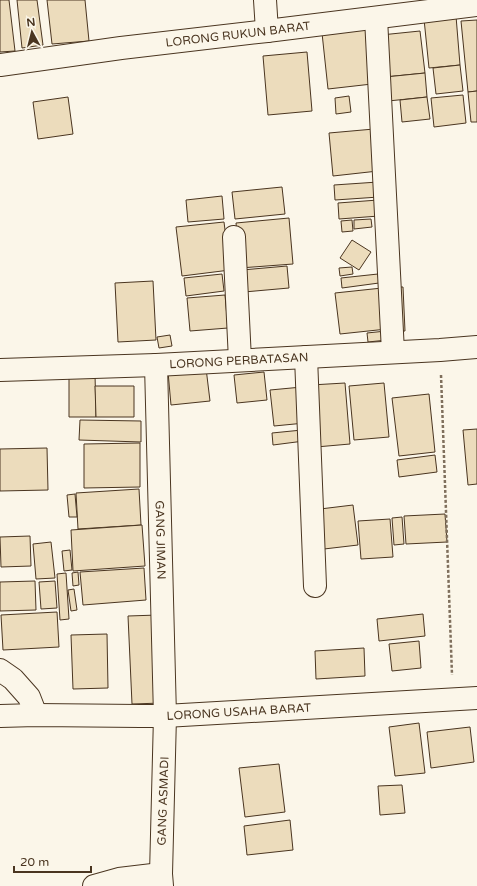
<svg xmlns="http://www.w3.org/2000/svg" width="477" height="886" font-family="'Varela Round',sans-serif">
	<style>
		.building { fill: #ecdcbc; stroke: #4a3520 }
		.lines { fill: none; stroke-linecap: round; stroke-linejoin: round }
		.minor-casing { stroke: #4a3520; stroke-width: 24 }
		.path { stroke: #7f6f5c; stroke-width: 2.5; stroke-dasharray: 3 2; stroke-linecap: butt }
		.minor { stroke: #fbf6e9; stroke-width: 22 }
		.labels { text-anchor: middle; stroke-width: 3; stroke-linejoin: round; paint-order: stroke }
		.street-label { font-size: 12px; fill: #4a3520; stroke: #fbf6e9 }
	</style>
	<rect width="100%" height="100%" fill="#fbf6e9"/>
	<g class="building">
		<polygon points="0,0 9,0 15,51 0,52"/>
		<polygon points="17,0 37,0 43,45 22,48"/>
		<polygon points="47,0 85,0 89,41 52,44"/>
		<polygon points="456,16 460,65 429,68 424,19"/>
		<polygon points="477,20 477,91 468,92 461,21"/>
		<polygon points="366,28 372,84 328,89 322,33"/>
		<polygon points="420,31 425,73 385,77 381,35"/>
		<polygon points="307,52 312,111 268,115 263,56"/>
		<polygon points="460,65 463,91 436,94 433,68"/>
		<polygon points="425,73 427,97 388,101 385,77"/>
		<polygon points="477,91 477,122 471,122 468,92"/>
		<polygon points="463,95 466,123 434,127 431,98"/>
		<polygon points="349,96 351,112 336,114 335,98"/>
		<polygon points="68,97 73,134 38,139 33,102"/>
		<polygon points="427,97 430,119 402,122 400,100"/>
		<polygon points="374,129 378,171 333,176 329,133"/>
		<polygon points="378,182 379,197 335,200 334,185"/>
		<polygon points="282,187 285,214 235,219 232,192"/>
		<polygon points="222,196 224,219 188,222 186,200"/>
		<polygon points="378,200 379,216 339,219 338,203"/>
		<polygon points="289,218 293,264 240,268 236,223"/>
		<polygon points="371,219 372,227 354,229 354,220"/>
		<polygon points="352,220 353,231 342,232 341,221"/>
		<polygon points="224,222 230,270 182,276 176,227"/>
		<polygon points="352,240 371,252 359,270 340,258"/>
		<polygon points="287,266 289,288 244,292 242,270"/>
		<polygon points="352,267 353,274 340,276 339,268"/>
		<polygon points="222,274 224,291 186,296 184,278"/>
		<polygon points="378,274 379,283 342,288 341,278"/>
		<polygon points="153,281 156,340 118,342 115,283"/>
		<polygon points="393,287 403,287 405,331 394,331"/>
		<polygon points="382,288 387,329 340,334 335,293"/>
		<polygon points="225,295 228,328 190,331 187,298"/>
		<polygon points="386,331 387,340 368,342 367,333"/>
		<polygon points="170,335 172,346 159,348 157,337"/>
		<polygon points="206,368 210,401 171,405 168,372"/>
		<polygon points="264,372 267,400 237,403 234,375"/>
		<polygon points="95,374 96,417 69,417 69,375"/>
		<polygon points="345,383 350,444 316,447 311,385"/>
		<polygon points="384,383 389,437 354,440 349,386"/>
		<polygon points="95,386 134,386 134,417 96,417"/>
		<polygon points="302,387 305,423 274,426 270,390"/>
		<polygon points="429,394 435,452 399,456 392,398"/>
		<polygon points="80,420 141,421 141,442 79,440"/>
		<polygon points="477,429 477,484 468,485 463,430"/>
		<polygon points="302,430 304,441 273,445 272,433"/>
		<polygon points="140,443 140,487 84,488 84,444"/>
		<polygon points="47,448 48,490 0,491 0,449"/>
		<polygon points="435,455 437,472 399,477 397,460"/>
		<polygon points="139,489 141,525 78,529 76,493"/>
		<polygon points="75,494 77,517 69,517 67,495"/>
		<polygon points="353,505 358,545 324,549 320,509"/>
		<polygon points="445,514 447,542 406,544 404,516"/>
		<polygon points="402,517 404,544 394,545 392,518"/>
		<polygon points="390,519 393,557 361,559 358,521"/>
		<polygon points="142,525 145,566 73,571 71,530"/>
		<polygon points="30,536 31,566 1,567 0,537"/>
		<polygon points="51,542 55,578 36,579 33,544"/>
		<polygon points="70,550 72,570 64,571 62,551"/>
		<polygon points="144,568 146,600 83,605 80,572"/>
		<polygon points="78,572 79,585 73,586 72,573"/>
		<polygon points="66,573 69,619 60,620 57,574"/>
		<polygon points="35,581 36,610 0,611 0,582"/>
		<polygon points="55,581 57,608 41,609 39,582"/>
		<polygon points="74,589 77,610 71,611 68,590"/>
		<polygon points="57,612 59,647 3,650 1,615"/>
		<polygon points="423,614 425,636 379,641 377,619"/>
		<polygon points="158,615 162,703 132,704 128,616"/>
		<polygon points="107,634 108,688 73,689 71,635"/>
		<polygon points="419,641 421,668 392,671 389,644"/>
		<polygon points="364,648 365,676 316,679 315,651"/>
		<polygon points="419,723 425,773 395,776 389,727"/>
		<polygon points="470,727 474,762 431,768 427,732"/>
		<polygon points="279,764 285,812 245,817 239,768"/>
		<polygon points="402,785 405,813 380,815 378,786"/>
		<polygon points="290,820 293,850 247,855 244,826"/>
	</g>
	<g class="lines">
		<g class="minor-casing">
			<g id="minor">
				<polyline points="265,0 267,31"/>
				<polyline points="376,18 393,352"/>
				<path id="s1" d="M 0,65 L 121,48 L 267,31 L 477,5"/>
				<polyline points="234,237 240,360"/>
				<polyline points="306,357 315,586"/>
				<path id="s2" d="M 156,365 L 165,716 L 161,874 L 162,886"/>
				<path id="s3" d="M 0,370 L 156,365 L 440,350 L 477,347"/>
				<polyline points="0,670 13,679 29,697 36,715"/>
				<path id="s4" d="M 0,716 L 36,715 L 141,716 L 165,716 L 477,698"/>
				<polyline points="94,886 119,879 161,874"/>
			</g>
		</g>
		<polyline class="path" points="441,375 452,675"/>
		<use href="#minor" class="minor"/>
	</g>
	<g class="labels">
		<g class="street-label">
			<text dy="4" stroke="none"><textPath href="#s1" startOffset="240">LORONG RUKUN BARAT</textPath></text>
			<text dy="4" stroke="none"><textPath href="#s3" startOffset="239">LORONG PERBATASAN</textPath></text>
			<text dy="4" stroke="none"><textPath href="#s2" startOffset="175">GANG JIMAN</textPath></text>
			<text dy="4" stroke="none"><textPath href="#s4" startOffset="239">LORONG USAHA BARAT</textPath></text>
			<text transform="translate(163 801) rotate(-88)" y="4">GANG ASMADI</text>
		</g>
	</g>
	<g transform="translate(32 32) rotate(353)" stroke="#fbf6e9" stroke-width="3" paint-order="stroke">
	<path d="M0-3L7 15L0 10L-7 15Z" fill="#4a3520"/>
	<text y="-6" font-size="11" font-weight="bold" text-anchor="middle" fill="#4a3520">N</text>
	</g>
	<path d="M14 866v6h77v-6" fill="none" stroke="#4a3520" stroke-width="2"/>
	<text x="20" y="866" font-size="12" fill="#4a3520" stroke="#fbf6e9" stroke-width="3" paint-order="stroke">20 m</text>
</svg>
